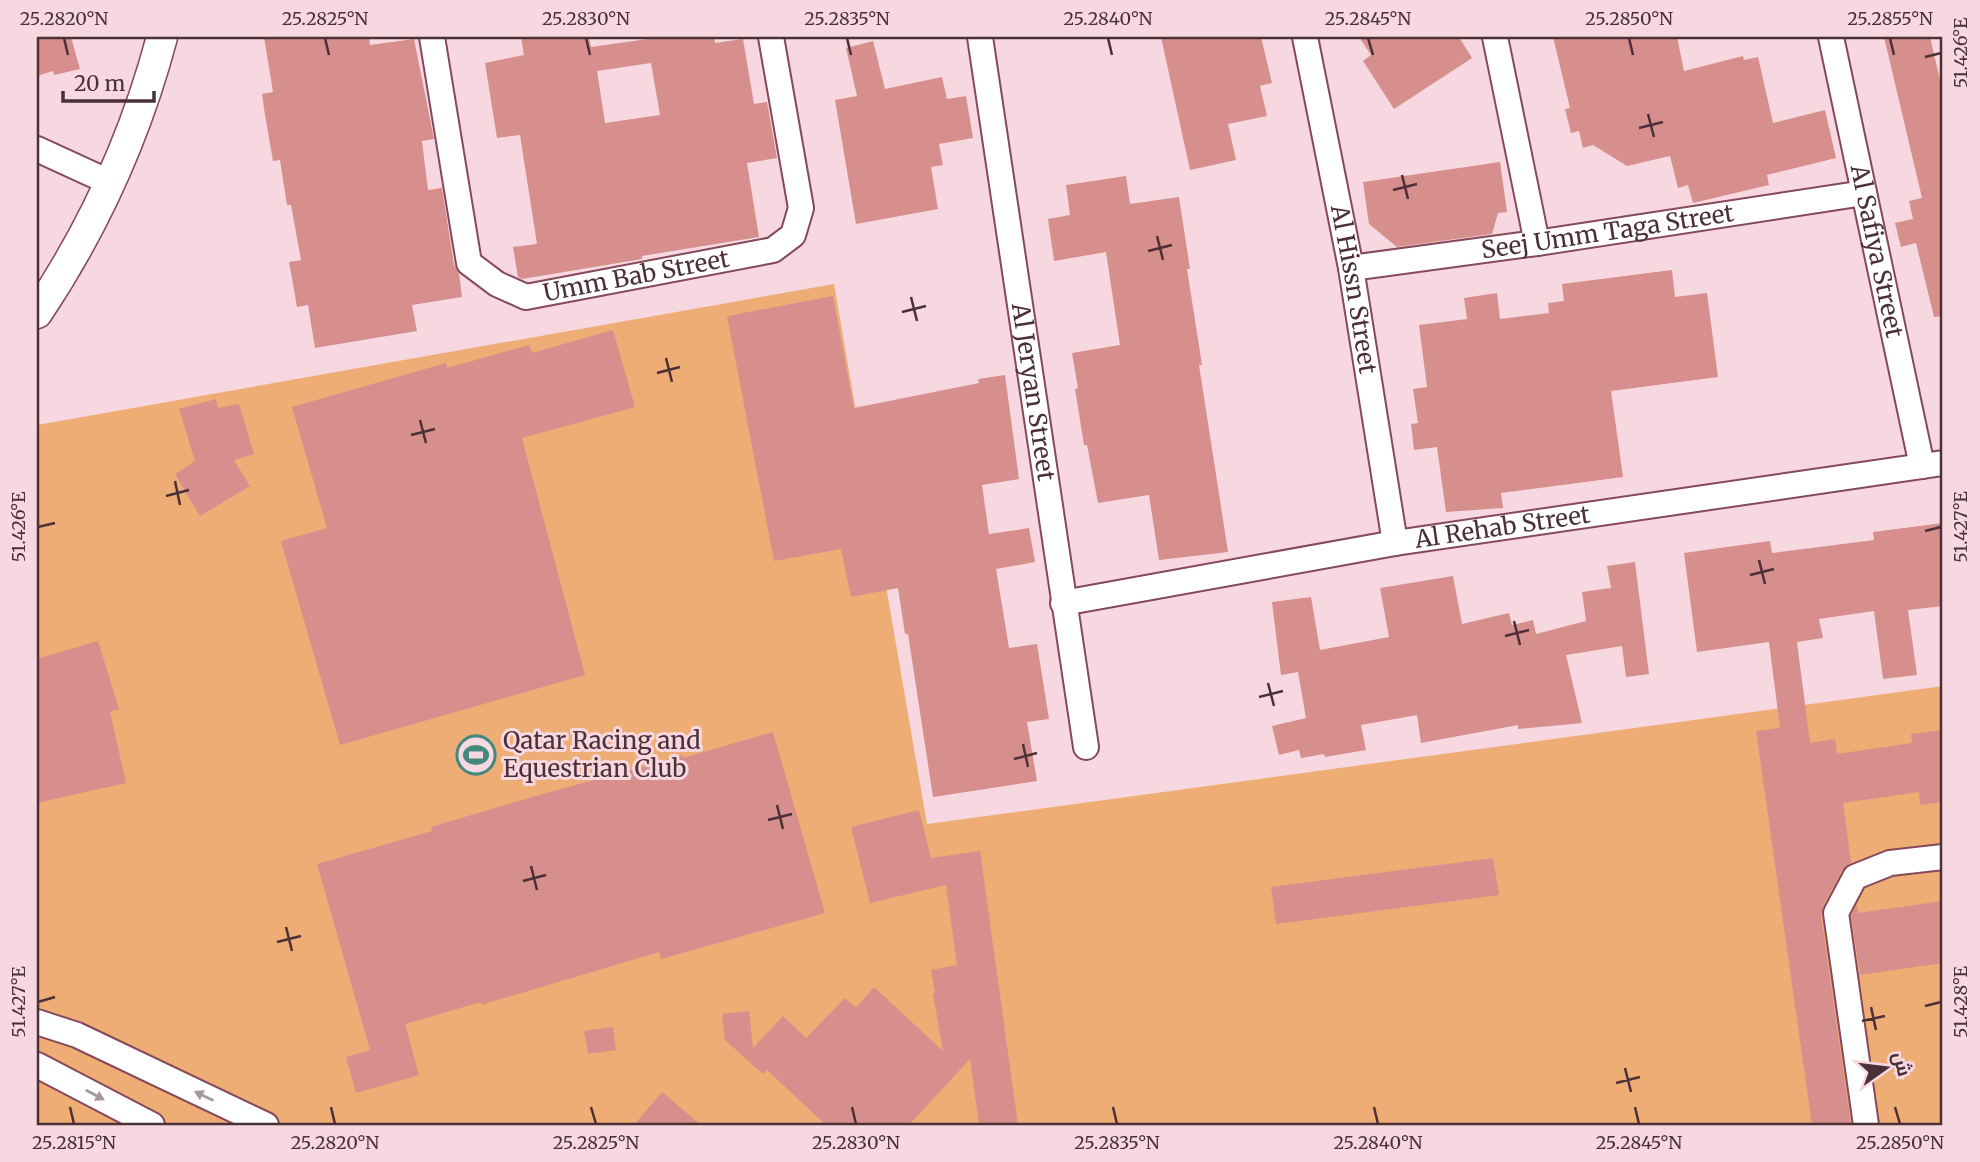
<svg xmlns="http://www.w3.org/2000/svg" width="1980" height="1162" font-family="Merriweather,Cairo,serif">
	<style>
		.green { fill: #eead74 }
		.building { fill: #d68f8c; fill-rule: evenodd }
		.lines { fill: none; stroke-linecap: round; stroke-linejoin: round }
		.minor-casing { stroke: #86485b; stroke-width: 28 }
		.tertiary-casing { stroke: #86485b; stroke-width: 33 }
		.minor { stroke: #fff; stroke-width: 24 }
		.tertiary { stroke: #fff; stroke-width: 30 }
		.oneway { fill: #a6989b }
		.ticks { fill: none; stroke: #4c3037; stroke-width: 2.5 }
		.labels { text-anchor: middle; stroke-width: 6; stroke-linejoin: round; paint-order: stroke }
		.street-label { font-size: 24px; fill: #4c3037; stroke: #f7d8e0 }
		.poi-label { font-size: 24px; fill: #4c3037; stroke: #f7d8e0; text-anchor: start }
		.neatline { fill: none; stroke: #4c3037; stroke-width: 2.5 }
		.ticks-label { font-size: 18px; text-anchor: middle; fill: #4c3037 }
	</style>
	<rect width="100%" height="100%" fill="#f7d8e0"/>
	<polygon class="green" points="834,284 927,824 1943,686 1943,1125 37,1125 37,425"/>
	<g class="building">
		<polygon points="37,37 71,37 80,69 54,75 53,71 37,76"/>
		<polygon points="264,37 369,37 370,45 414,39 434,139 422,141 428,190 442,188 454,265 459,273 462,297 412,305 417,331 315,348 308,305 297,307 289,262 301,260 291,205 287,205 280,160 273,161 265,115 262,94 273,92"/>
		<path d="M 521,37 L 589,37 L 591,47 L 648,39 L 647,37 L 714,37 L 715,43 L 743,39 L 754,104 L 767,102 L 777,158 L 747,163 L 759,237 L 642,256 L 642,259 L 522,279 L 518,277 L 513,247 L 537,244 L 520,135 L 497,138 L 485,63 L 524,55 ZM 651,63 L 660,115 L 605,123 L 597,71 Z"/>
		<polygon points="1161,37 1261,37 1272,83 1260,86 1267,116 1228,124 1236,160 1190,170"/>
		<polygon points="1359,37 1459,37 1472,58 1394,109 1363,61 1371,55"/>
		<polygon points="1553,37 1677,37 1684,71 1743,56 1744,60 1758,57 1773,123 1825,110 1836,158 1767,175 1769,185 1693,203 1688,185 1678,188 1670,156 1627,166 1593,145 1583,148 1579,131 1571,133 1565,109 1570,108"/>
		<polygon points="1884,37 1930,37 1943,93 1943,316 1934,317 1916,243 1901,247 1895,223 1913,219 1909,201 1922,198"/>
		<polygon points="873,41 885,89 942,77 947,99 966,96 973,138 939,144 943,165 931,167 938,209 856,224 835,100 857,96 846,48"/>
		<polygon points="1500,162 1507,212 1498,213 1492,234 1397,247 1369,224 1363,182"/>
		<polygon points="1126,176 1130,204 1179,197 1190,269 1187,269 1202,365 1199,365 1228,552 1159,560 1149,495 1098,503 1087,445 1084,445 1075,389 1078,388 1072,353 1120,345 1106,252 1054,261 1048,219 1070,215 1066,185"/>
		<polygon points="1672,270 1675,297 1707,293 1718,377 1611,391 1623,477 1501,493 1503,508 1446,512 1437,447 1414,450 1411,424 1418,423 1413,389 1427,387 1419,325 1467,319 1464,298 1497,293 1500,319 1549,313 1548,303 1564,301 1562,284"/>
		<polygon points="833,296 854,408 979,383 978,379 1005,375 1019,479 982,485 989,534 1029,528 1035,562 996,569 1009,648 1037,644 1049,719 1027,722 1037,781 933,797 908,634 905,634 898,588 851,597 841,549 774,561 727,316"/>
		<polygon points="613,330 635,407 522,438 585,675 340,745 281,541 327,528 292,407 446,363 447,368 529,345 532,353"/>
		<polygon points="216,399 218,408 239,404 254,454 234,460 250,486 200,516 175,474 195,461 179,409"/>
		<polygon points="1943,523 1943,606 1908,610 1917,675 1883,679 1874,611 1819,619 1823,638 1797,642 1810,743 1835,739 1837,754 1912,743 1911,734 1943,730 1943,802 1920,805 1919,792 1843,803 1851,862 1842,870 1823,906 1821,915 1851,1125 1812,1125 1756,731 1780,728 1769,642 1697,652 1684,553 1770,541 1772,553 1874,540 1873,532"/>
		<polygon points="1635,562 1649,674 1626,677 1622,646 1566,655 1582,723 1518,729 1518,725 1421,743 1417,715 1361,725 1366,750 1325,757 1324,754 1301,758 1299,750 1279,755 1272,726 1306,718 1298,672 1281,675 1272,602 1311,597 1320,650 1389,637 1380,588 1453,576 1462,624 1509,613 1512,625 1533,620 1536,634 1586,621 1582,592 1611,588 1607,566"/>
		<polygon points="98,641 119,709 110,712 126,783 37,803 37,659"/>
		<polygon points="773,732 825,913 661,959 659,952 481,1005 481,1002 405,1024 419,1075 356,1093 346,1057 370,1050 317,864 432,831 431,827 518,801 683,755 683,758"/>
		<polygon points="919,810 931,858 980,851 1018,1125 979,1125 970,1059 909,1125 826,1125 767,1070 763,1074 725,1040 722,1014 749,1011 753,1048 783,1016 806,1038 845,998 856,1008 874,987 943,1051 933,994 935,993 931,970 957,965 946,885 870,903 851,827"/>
		<polygon points="1493,858 1499,895 1276,924 1271,887"/>
		<polygon points="1943,901 1943,963 1860,975 1851,916 1857,905 1858,913"/>
		<polygon points="613,1027 616,1050 588,1054 584,1031"/>
		<polygon points="662,1092 701,1125 634,1125"/>
	</g>
	<g class="lines">
		<g class="minor-casing">
			<g id="minor">
				<path id="s1" d="M 432,37 L 469,263 L 497,284 L 526,297 L 773,250 L 793,235 L 801,208 L 771,37"/>
				<path id="s2" d="M 980,37 L 1086,747"/>
				<path id="s3" d="M 1305,37 L 1351,268 L 1395,543"/>
				<polyline points="1495,37 1537,243"/>
				<path id="s4" d="M 1831,37 L 1922,466"/>
				<polyline points="37,149 111,183"/>
				<path id="s5" d="M 1351,268 L 1537,243 L 1864,193"/>
				<path id="s6" d="M 1063,603 L 1395,543 L 1943,463"/>
				<polyline points="37,1022 77,1035 266,1125"/>
				<polyline points="37,1065 152,1125"/>
				<polyline points="1866,1125 1836,913 1855,877 1890,863 1943,857"/>
			</g>
		</g>
		<g class="tertiary-casing">
			<path id="tertiary" d="M 37,313 C 94,228 136,135 162,37"/>
		</g>
		<use href="#minor" class="minor"/>
		<use href="#tertiary" class="tertiary"/>
	</g>
	<defs><path id="oneway-solid" d="M-6-.8H1V-3.2L6.5 0L1 3.2V.8H-6Z" transform="scale(1.75)"/></defs>
	<g class="oneway">
		<use href="#oneway-solid" transform="translate(95 1095) rotate(28)"/>
		<use href="#oneway-solid" transform="translate(204 1096) rotate(-154)"/>
	</g>
	<path class="ticks" d="M 64,38 L 68,55M 325,38 L 329,55M 586,38 L 590,55M 847,38 L 851,55M 1108,38 L 1112,55M 1368,38 L 1373,55M 1629,38 L 1633,55M 1890,38 L 1894,55M 1925,57 L 1941,53M 1648,114 L 1654,137M 1639,128 L 1663,122M 1402,175 L 1408,199M 1393,190 L 1417,184M 1157,236 L 1163,260M 1148,251 L 1172,245M 911,297 L 917,321M 902,312 L 926,306M 666,358 L 672,382M 657,373 L 680,367M 420,420 L 426,443M 411,435 L 435,429M 175,481 L 180,505M 166,496 L 189,490M 38,527 L 55,523M 1925,531 L 1941,527M 1759,560 L 1765,584M 1750,575 L 1774,569M 1514,621 L 1520,645M 1505,636 L 1529,630M 1268,683 L 1274,706M 1259,697 L 1283,691M 1023,744 L 1028,767M 1014,759 L 1037,753M 777,805 L 783,829M 768,820 L 792,814M 531,866 L 537,890M 523,881 L 546,875M 286,927 L 292,951M 277,942 L 301,936M 38,1002 L 55,997M 1925,1006 L 1941,1002M 1871,1007 L 1876,1030M 1862,1021 L 1885,1016M 1625,1068 L 1631,1092M 1616,1083 L 1640,1077M 70,1107 L 74,1124M 331,1107 L 335,1124M 591,1107 L 596,1124M 852,1107 L 856,1124M 1113,1107 L 1117,1124M 1374,1107 L 1378,1124M 1635,1107 L 1639,1124M 1895,1107 L 1900,1124"/>
	<defs>
		<g id="stadium-ring" transform="scale(2.0125)"><circle r="9.5" fill="#f7d8e0" stroke="#45897e" stroke-width="1.5"/><path d="M0-5a6.5 5 0 1 0 0 10a6.5 5 0 1 0 0-10ZM-3.5-1.8h7v3.6h-7Z" fill="#45897e"/></g>
	</defs>
	<g fill-rule="evenodd">
		<use href="#stadium-ring" x="476" y="755"/>
	</g>
	<g class="labels">
		<g class="street-label">
			<text dy="8" stroke="none"><textPath href="#s5" startOffset="259">Seej Umm Taga Street</textPath></text>
			<text dy="8" stroke="none"><textPath href="#s4" startOffset="219">Al Safiya Street</textPath></text>
			<text dy="8" stroke="none"><textPath href="#s1" startOffset="408">Umm Bab Street</textPath></text>
			<text dy="8" stroke="none"><textPath href="#s3" startOffset="257">Al Hissn Street</textPath></text>
			<text dy="8" stroke="none"><textPath href="#s2" startOffset="359">Al Jeryan Street</textPath></text>
			<text dy="8" stroke="none"><textPath href="#s6" startOffset="446">Al Rehab Street</textPath></text>
		</g>
		<g class="poi-label">
			<text x="503" y="749">Qatar Racing and<tspan x="503" dy="28">Equestrian Club</tspan></text>
		</g>
	</g>
	<rect width="1980" height="1162" fill="none" stroke="#f7d8e0" stroke-width="77"/>
	<g transform="translate(1886 1068) rotate(76)" stroke="#f7d8e0" stroke-width="5" paint-order="stroke">
	<path d="M0-5L12 26L0 18L-12 26Z" fill="#4c3037"/>
	<text y="-10" font-size="19" font-weight="bold" text-anchor="middle" fill="#4c3037">ش</text>
	</g>
	<path d="M63 91v10h91v-10" fill="none" stroke="#4c3037" stroke-width="3.5"/>
	<text x="74" y="91" font-size="21" fill="#4c3037" stroke="#f7d8e0" stroke-width="5" paint-order="stroke">20 m</text>
	<rect x="38" y="38" width="1903" height="1086" class="neatline"/>
	<g class="ticks-label">
		<text x="64" y="25">25.2820°N</text>
		<text x="325" y="25">25.2825°N</text>
		<text x="586" y="25">25.2830°N</text>
		<text x="847" y="25">25.2835°N</text>
		<text x="1108" y="25">25.2840°N</text>
		<text x="1368" y="25">25.2845°N</text>
		<text x="1629" y="25">25.2850°N</text>
		<text x="1890" y="25">25.2855°N</text>
		<text transform="translate(1961 53) rotate(-90)" y="6">51.426°E</text>
		<text transform="translate(1961 527) rotate(-90)" y="6">51.427°E</text>
		<text transform="translate(19 527) rotate(-90)" y="6">51.426°E</text>
		<text transform="translate(1961 1002) rotate(-90)" y="6">51.428°E</text>
		<text transform="translate(19 1002) rotate(-90)" y="6">51.427°E</text>
		<text x="74" y="1149">25.2815°N</text>
		<text x="335" y="1149">25.2820°N</text>
		<text x="596" y="1149">25.2825°N</text>
		<text x="856" y="1149">25.2830°N</text>
		<text x="1117" y="1149">25.2835°N</text>
		<text x="1378" y="1149">25.2840°N</text>
		<text x="1639" y="1149">25.2845°N</text>
		<text x="1900" y="1149">25.2850°N</text>
	</g>
</svg>
